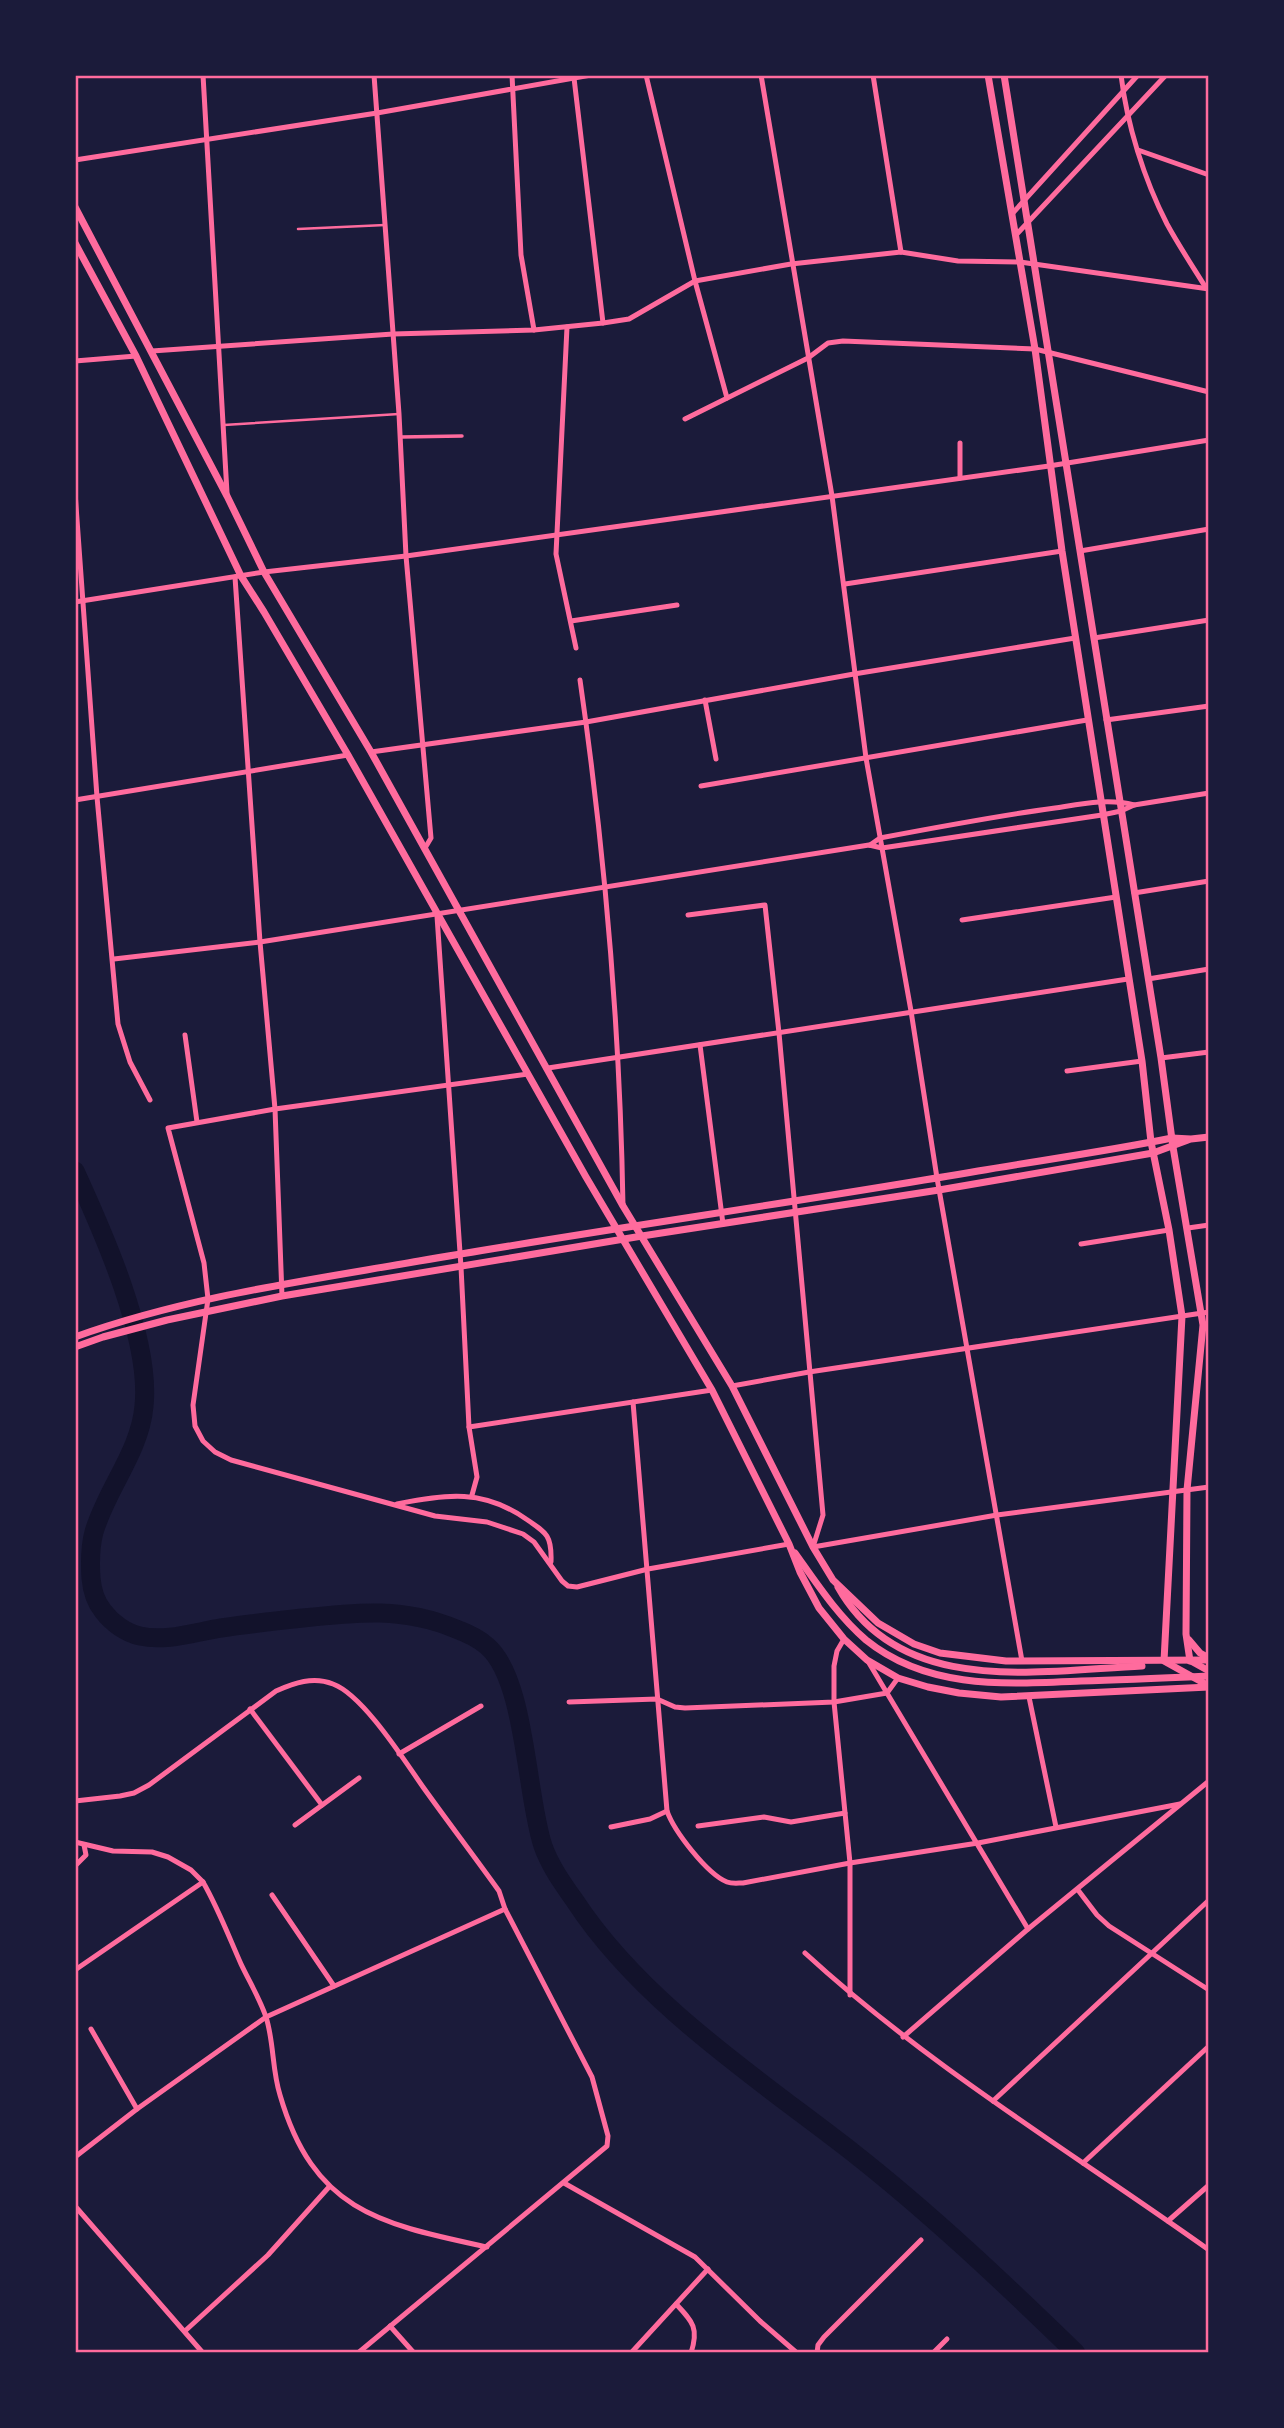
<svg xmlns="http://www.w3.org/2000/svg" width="1284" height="2428" font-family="Figtree,sans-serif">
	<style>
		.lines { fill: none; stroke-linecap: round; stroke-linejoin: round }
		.river { stroke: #12122b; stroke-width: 19 }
		.service { stroke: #ff6b9d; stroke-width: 2.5 }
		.pedestrian { stroke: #ff6b9d; stroke-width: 3.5 }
		.minor { stroke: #ff6b9d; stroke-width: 5 }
		.secondary { stroke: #ff6b9d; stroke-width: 7 }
		.neatline { fill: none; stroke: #ff6b9d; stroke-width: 2.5 }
	</style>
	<rect width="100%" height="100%" fill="#1b1b3a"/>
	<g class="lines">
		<path class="river" d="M 75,1171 C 103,1232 151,1339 144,1406 C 140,1452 107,1488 94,1532 C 90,1547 90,1563 91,1578 C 92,1590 95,1601 103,1611 C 112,1623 126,1633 140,1636 C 166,1642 195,1632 221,1628 C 248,1624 276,1621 303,1618 C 357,1612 404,1607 456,1629 C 467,1633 478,1638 487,1646 C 526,1679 526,1796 543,1846 C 550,1866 563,1884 575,1901 C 641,2002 757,2078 851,2151 C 930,2213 1004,2283 1076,2353"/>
		<g class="service">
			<polyline points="298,229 385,225"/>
			<polyline points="224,425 399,414"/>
		</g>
		<polyline class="pedestrian" points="401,437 462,436"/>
		<g class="minor">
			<polyline points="203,75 227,493"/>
			<polyline points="374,75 399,414 406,556 431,838 425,848"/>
			<polyline points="512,75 521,255 534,330"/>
			<polyline points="646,75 695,281 727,398"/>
			<polyline points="761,75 832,496 866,758 911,1011 937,1178 1022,1661"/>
			<polyline points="873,75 901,252"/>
			<path d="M 1121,75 C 1127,125 1144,179 1167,224 C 1179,246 1193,267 1206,288"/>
			<polyline points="574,78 603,323"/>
			<polyline points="1138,150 1209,175"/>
			<polyline points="75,160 377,113 591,75"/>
			<polyline points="1012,214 1138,75"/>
			<polyline points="1016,235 1166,75"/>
			<polyline points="567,327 556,554 576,648"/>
			<polyline points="152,351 393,334 534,330 603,323 629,319 695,281 791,264 901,252 958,261 1020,262 1209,289"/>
			<polyline points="75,361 136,356"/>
			<polyline points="685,419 808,358 828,343 843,341 1035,349 1209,392"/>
			<polyline points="960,443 960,478"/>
			<polyline points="75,492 97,797 118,1024 130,1062 150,1100"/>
			<polyline points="1080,551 1209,529"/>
			<polyline points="235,577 260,942 275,1109 282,1296"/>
			<polyline points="845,584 1062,551"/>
			<polyline points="75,602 264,572 406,556 1049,466 1209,440"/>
			<polyline points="571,621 677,605"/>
			<polyline points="1094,638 1209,620"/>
			<path d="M 580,680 C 605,854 620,1031 623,1206"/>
			<polyline points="705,700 716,759"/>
			<polyline points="1106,720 1209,706"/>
			<polyline points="371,752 586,722 854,674 1075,638"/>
			<polyline points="701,786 1087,720"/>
			<polyline points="75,800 348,755"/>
			<path d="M 870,845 L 880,838 C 938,827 996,816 1055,808 C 1081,804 1108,798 1134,805"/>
			<polyline points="1134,893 1209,881"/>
			<polyline points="688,915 765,905 779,1033 823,1515 813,1547"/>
			<polyline points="437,916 461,1267 469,1427 477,1477 472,1495"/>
			<polyline points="962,920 1116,897"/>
			<polyline points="114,959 260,942 869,845 882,848 1102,815 1121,811 1134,805 1209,793"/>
			<polyline points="1148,979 1209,969"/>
			<polyline points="185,1035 197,1122"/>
			<polyline points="700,1045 723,1224"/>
			<polyline points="1161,1058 1209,1052"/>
			<polyline points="548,1068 1128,979"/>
			<polyline points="1067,1071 1142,1061"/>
			<polyline points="528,1074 275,1109 168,1128 204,1263 208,1299 193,1405 195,1426 203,1441 215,1452 231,1460 435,1516 487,1522 523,1534 534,1542 562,1581 568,1586 577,1587 648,1569 789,1544"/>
			<polyline points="1188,1228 1209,1225"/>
			<polyline points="1081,1244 1169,1230"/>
			<polyline points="732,1386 809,1372 1209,1312"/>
			<path d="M 633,1402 L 667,1811 C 674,1831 707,1874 727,1882 C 732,1884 738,1883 743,1883 L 850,1863 L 978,1843 L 1180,1804"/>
			<polyline points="469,1427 712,1390"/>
			<path d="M 397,1504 C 447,1494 483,1489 526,1519 C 547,1533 552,1536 551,1562"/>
			<polyline points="813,1547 997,1515 1209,1487"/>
			<polyline points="844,1639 837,1651 834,1666 834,1702 850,1863 850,1995"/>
			<polyline points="869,1663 1028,1929"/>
			<polyline points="1029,1697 1056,1827"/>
			<polyline points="569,1702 657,1699 675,1707 685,1708 834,1702 887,1693 898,1678"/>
			<polyline points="250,1709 322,1805"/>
			<polyline points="399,1754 481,1706"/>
			<path d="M 75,1801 L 120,1796 L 134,1793 L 149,1785 L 276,1691 C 294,1683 313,1676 333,1684 C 363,1695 404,1760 423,1787 C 448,1822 474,1856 499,1891 L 505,1909 L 266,2017 L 137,2109 L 75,2157"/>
			<polyline points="295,1825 359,1778"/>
			<polyline points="698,1826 764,1817 791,1822 845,1813"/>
			<polyline points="611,1827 650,1819 667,1811"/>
			<path d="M 75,1842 L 113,1851 L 152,1852 L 168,1857 L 191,1870 L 203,1882 C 218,1908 229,1937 241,1964 C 249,1981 260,1999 266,2017 C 274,2042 272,2070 280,2095 C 314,2212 381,2224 487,2247"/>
			<polyline points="75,1866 86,1855 84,1845"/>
			<polyline points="1078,1890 1097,1915 1109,1926 1209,1990"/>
			<polyline points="272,1895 334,1986"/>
			<path d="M 805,1953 C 928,2066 1073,2153 1209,2250"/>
			<polyline points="75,1970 203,1882"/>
			<polyline points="91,2029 137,2109"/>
			<polyline points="903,2037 1028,1929 1209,1781"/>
			<polyline points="993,2101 1209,1900"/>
			<polyline points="1083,2163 1209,2046"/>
			<polyline points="564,2183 695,2257 760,2321 797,2353"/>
			<polyline points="75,2206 203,2353"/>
			<polyline points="1168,2221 1209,2185"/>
			<path d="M 676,2304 C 693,2322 699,2328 691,2353"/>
			<polyline points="390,2326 414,2353"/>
			<polyline points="185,2331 268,2255 329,2187"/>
			<polyline points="358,2353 607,2146 608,2136 592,2077 505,1909"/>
			<polyline points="631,2353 708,2269"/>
			<polyline points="817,2353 818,2345 824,2337 921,2240"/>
			<polyline points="933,2353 947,2339"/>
		</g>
		<g class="secondary">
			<polyline points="988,75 1035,349 1062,551 1142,1061 1151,1142 1169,1230 1182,1316 1164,1661 1209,1686"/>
			<polyline points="1004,75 1161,1058 1173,1147 1203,1325 1187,1490 1186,1634 1190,1661"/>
			<polyline points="75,207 227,496 264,572 371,752 623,1206 732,1386 813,1547 833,1580 878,1623 914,1644 940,1653 1006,1661 1209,1660"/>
			<polyline points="75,243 136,356 241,576 264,612 348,755 586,1177 712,1390 789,1544 800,1572 819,1608 844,1639 867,1660 898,1678 928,1687 959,1693 1001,1697 1209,1687"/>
			<path d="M 75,1337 C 186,1297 304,1281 419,1261 C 605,1229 792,1203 978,1171 C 1043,1160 1108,1151 1172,1138 L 1191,1139 L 1209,1137"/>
			<polyline points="75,1347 103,1337 167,1320 282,1296 642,1236 939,1190 1153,1153 1188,1140"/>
			<path d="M 795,1553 C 817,1584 838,1616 866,1640 C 928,1690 1006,1684 1081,1681 C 1123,1680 1166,1678 1209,1676"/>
			<path d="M 838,1587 C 900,1697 1036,1671 1142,1666"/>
			<polyline points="1189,1640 1200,1653 1209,1658"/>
			<polyline points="1191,1661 1209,1671"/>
		</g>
	</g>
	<rect width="1284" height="2428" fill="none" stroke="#1b1b3a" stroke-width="154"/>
	<rect x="77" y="77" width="1130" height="2274" class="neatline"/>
</svg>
